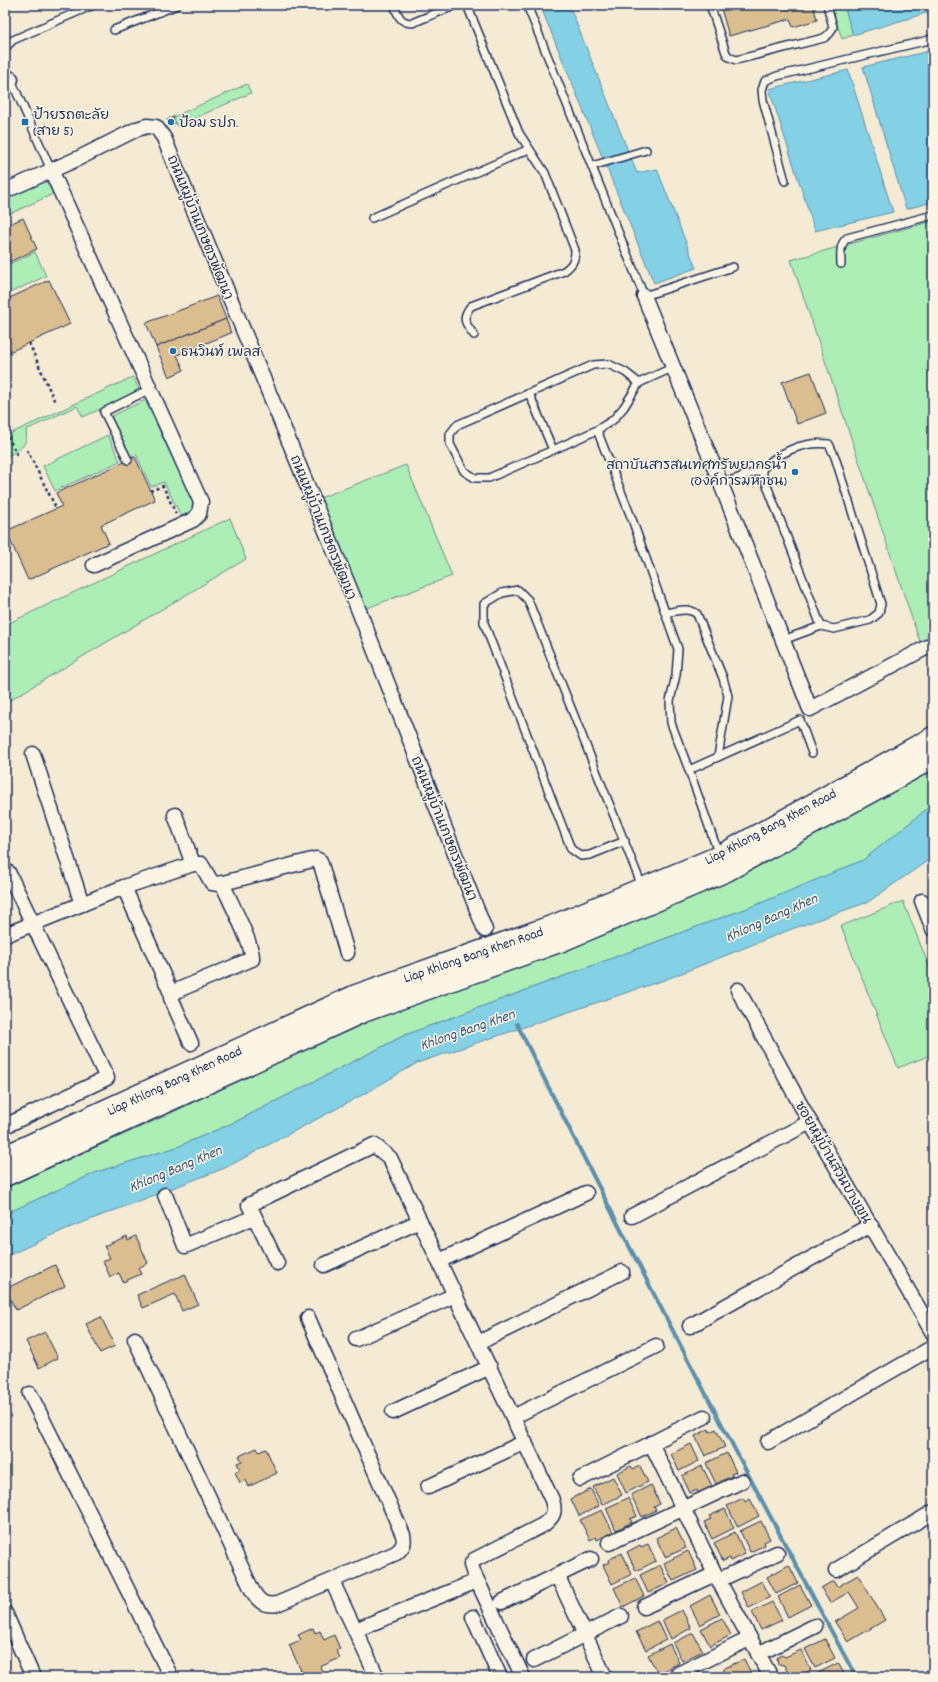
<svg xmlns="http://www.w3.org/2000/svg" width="938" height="1682" font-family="Dekko,'Playpen Sans Thai',sans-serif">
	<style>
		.green { fill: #adeeb7; stroke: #648e8a }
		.water { fill: #84d0e4; stroke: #5a90ae }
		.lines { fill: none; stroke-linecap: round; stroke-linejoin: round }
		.stream { stroke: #5a90ae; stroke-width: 4 }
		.building { fill: #dbbe8f; stroke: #1b2f5e }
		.lane-casing { stroke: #1b2f5e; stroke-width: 10 }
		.street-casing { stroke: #1b2f5e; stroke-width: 17 }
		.secondary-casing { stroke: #1b2f5e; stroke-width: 23 }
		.path { stroke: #1b2f5e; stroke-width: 2.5; stroke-dasharray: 3 3; stroke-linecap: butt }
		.lane { stroke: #fcf5e5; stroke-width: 7 }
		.street { stroke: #fcf5e5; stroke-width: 14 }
		.secondary { stroke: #fcf5e5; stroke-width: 20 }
		.poi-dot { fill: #1f6fb2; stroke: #fcf5e5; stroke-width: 1.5 }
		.labels { text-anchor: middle; stroke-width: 3; stroke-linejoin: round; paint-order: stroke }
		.poi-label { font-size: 14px; fill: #1b2f5e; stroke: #fcf5e5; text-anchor: start }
		.street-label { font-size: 14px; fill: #1b2f5e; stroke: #fcf5e5 }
		.water-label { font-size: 15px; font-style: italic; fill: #355780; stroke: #fcf5e5 }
	</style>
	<rect width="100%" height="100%" fill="#f5ead4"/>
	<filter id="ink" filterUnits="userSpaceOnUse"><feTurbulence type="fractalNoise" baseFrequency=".025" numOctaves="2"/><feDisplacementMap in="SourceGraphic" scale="8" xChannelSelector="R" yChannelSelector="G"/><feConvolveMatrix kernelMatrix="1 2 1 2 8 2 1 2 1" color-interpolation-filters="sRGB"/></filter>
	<g filter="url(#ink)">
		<g class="green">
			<polygon points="831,5 844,5 853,35 842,39"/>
			<polygon points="247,84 251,93 177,126 173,117"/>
			<polygon points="46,180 53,194 5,216 5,199"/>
			<polygon points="933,221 933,642 922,648 791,260"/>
			<polygon points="35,252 46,276 5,295 5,266"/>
			<path d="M 133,377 L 140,391 L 83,417 L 77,406 L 26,430 C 29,446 18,451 5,457 L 5,436 Z"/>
			<polygon points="145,400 197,509 181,516 164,482 151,487 136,454 129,457 110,417"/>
			<polygon points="108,435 120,461 55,491 43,466"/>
			<polygon points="406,465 452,576 359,611 317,499"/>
			<polygon points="230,518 246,559 5,703 5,625"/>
			<polygon points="933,768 933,804 864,860 761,903 405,1035 235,1122 177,1147 97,1172 5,1214 5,1188 165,1116 362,1020"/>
			<polygon points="903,901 933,976 933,1054 898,1068 841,926"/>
		</g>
		<g class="water">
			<polygon points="540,5 569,5 637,173 657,169 696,268 654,283"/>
			<polygon points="844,5 933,5 933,11 853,35"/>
			<polygon points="933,50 933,202 906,209 863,67"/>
			<polygon points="848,70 893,212 815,231 769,89"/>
			<polygon points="933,804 933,857 868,902 789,930 667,979 417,1063 364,1094 225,1168 66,1229 5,1257 5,1214 97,1172 177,1147 235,1122 405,1035 761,903 863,860"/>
		</g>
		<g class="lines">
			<path class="stream" d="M 517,1024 C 626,1244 740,1461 856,1677"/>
		</g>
		<g class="building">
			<polygon points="720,5 820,5 820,6 814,8 817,20 793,27 790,19 729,36"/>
			<polygon points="173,117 175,123 170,127 167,120"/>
			<polygon points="23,218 37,249 5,264 5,226"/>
			<polygon points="49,280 70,324 5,354 5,300"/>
			<polygon points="217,296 226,319 156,347 146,323"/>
			<polygon points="226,319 231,333 177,355 184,370 169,377 156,347"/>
			<polygon points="811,372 826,413 797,424 782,382"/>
			<polygon points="135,457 155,500 101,525 109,543 28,580 6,531 62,506 56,493"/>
			<polygon points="127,1236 128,1240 136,1236 148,1263 138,1268 141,1274 123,1282 119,1273 110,1277 103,1261 110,1258 104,1246"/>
			<polygon points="55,1265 65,1286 16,1310 5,1289"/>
			<polygon points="185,1274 198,1304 182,1311 175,1294 143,1308 137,1295"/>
			<polygon points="101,1317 115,1346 100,1353 86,1324"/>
			<polygon points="45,1332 58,1358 39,1368 26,1341"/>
			<polygon points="709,1429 710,1432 716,1429 725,1447 705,1456 695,1436"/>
			<polygon points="691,1444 699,1461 679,1471 671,1454"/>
			<polygon points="257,1448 259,1452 266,1449 277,1473 248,1487 245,1480 240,1483 235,1472 240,1469 237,1463 242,1461 239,1456"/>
			<polygon points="727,1453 736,1472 731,1474 732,1476 716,1484 706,1463"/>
			<polygon points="631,1466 633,1469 640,1466 648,1482 626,1493 617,1473"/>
			<polygon points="702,1466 712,1486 698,1493 697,1490 690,1493 682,1476"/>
			<polygon points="613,1477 622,1495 602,1505 593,1487"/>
			<polygon points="651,1485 660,1504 654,1507 656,1510 642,1517 631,1495"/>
			<polygon points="591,1489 599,1506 579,1516 571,1499"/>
			<polygon points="628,1498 637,1516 630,1519 632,1522 616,1530 606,1508"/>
			<polygon points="743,1498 745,1502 750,1499 759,1516 738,1527 727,1506"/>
			<polygon points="725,1509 734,1528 712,1539 704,1522 711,1519 709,1516"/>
			<polygon points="602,1510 613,1532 597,1540 596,1537 590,1540 580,1520"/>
			<polygon points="761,1521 770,1539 764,1542 765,1545 750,1552 740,1531"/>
			<polygon points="676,1528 686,1548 665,1557 656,1538"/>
			<polygon points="735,1532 745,1554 731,1561 730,1558 723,1561 714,1543"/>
			<polygon points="648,1544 656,1561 636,1571 627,1552 640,1545 641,1547"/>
			<polygon points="688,1551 697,1570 673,1581 664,1563"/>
			<polygon points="622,1553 632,1574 612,1584 603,1565 609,1562 608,1560"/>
			<polygon points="660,1565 669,1583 648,1593 640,1575"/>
			<polygon points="789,1565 798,1583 776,1594 767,1577"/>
			<polygon points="858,1575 885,1620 848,1642 835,1622 859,1608 849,1592 830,1603 821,1588 833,1581 837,1587"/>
			<polygon points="635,1578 644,1596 623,1607 614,1588"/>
			<polygon points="762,1581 770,1597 749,1608 741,1592"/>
			<polygon points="800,1585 811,1605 788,1617 778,1597"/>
			<polygon points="710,1595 720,1614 700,1625 690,1606"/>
			<polygon points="772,1602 782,1620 761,1630 752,1612"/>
			<polygon points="682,1610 691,1628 671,1639 662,1620"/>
			<polygon points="722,1618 731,1635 710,1646 701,1629"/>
			<polygon points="657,1621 666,1640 646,1650 636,1632"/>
			<polygon points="313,1628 315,1633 320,1631 324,1640 334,1635 340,1649 336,1650 340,1658 320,1667 323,1673 314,1677 304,1677 289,1645 301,1640 298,1635"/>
			<polygon points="693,1633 703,1651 682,1661 673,1643"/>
			<polygon points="825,1639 835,1658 815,1668 805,1649"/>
			<polygon points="670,1644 679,1663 658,1674 648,1655"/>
			<polygon points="801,1650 811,1670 797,1677 790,1677 784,1665 778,1664 777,1658 782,1655 785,1657"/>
			<polygon points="744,1659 753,1677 727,1677 723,1669"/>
			<polygon points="838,1663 846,1677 820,1677 818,1673"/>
		</g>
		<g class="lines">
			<g class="lane-casing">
				<g id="lane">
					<path d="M 394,5 C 398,15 400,23 412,23 L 456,5"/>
					<path d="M 467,5 L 519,133 L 545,173 L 575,250 C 575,261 572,265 564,271 L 471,306 C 461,318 465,323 474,335"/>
					<polyline points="527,5 644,296 733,267"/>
					<polyline points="710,5 726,53 729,57 736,60 824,38 830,33 833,27 827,5"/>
					<polyline points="114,30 177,5"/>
					<polyline points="5,48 13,40 93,5"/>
					<polyline points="5,66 51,170"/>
					<polyline points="592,166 646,150"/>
					<polyline points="785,181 763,100 762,90 765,81 777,76 933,39"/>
					<polyline points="372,218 529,149"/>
					<path d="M 841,264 C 841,254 839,245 847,238 L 933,215"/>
					<polyline points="639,383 625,372 608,364 593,365 457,425 450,434 450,444 464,471 475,478 489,478 553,450 597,430 613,420 624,407 639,383 674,367"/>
					<polyline points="529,393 553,450"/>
					<polyline points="597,430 633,522 678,649 676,675 670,701 671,723 689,770 719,855"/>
					<polyline points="128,460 104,412 150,389"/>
					<path d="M 761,470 C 779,452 803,441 829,444 L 835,457 L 881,604 L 879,613 L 870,620 L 834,629 L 821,626"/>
					<polyline points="721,484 761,470 821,626 783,640"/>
					<path d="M 666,613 C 677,611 688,607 697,614 L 723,678 L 728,696 L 718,757"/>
					<polyline points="689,770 800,720 812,753"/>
					<polyline points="625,841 590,855 581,856 571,849 484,623 484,604 502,593 518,590 528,600 642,886"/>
				</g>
			</g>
			<g class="street-casing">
				<g id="street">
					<polyline points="5,81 11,79"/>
					<polyline points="51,170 201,502 199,514 193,520 94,565"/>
					<polyline points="5,191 77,159 137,129 147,126 156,127 164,138 359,611 485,930"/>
					<polyline points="644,296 721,484 810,709 933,644"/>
					<polyline points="33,754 82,904"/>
					<polyline points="175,815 193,864"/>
					<polyline points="124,887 163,975 171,993 171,998 191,1043"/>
					<polyline points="922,901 933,929"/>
					<polyline points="5,935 124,887 193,864 201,864 212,883 219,884 316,859 320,861 347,953"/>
					<polyline points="738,990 810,1122 933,1333"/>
					<path d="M 171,993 L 252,959 C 254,947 228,897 222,883"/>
					<polyline points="5,1126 107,1078 8,872"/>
					<polyline points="165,1195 185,1246 254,1217"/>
					<polyline points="632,1216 810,1122"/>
					<polyline points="439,1261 586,1193"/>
					<path d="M 277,1263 L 249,1205 L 374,1145 L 390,1158 L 552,1500 C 556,1513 553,1517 543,1525 L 474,1560 L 471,1565 L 474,1574 L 523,1677"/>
					<polyline points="324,1265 420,1221"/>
					<polyline points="690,1326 871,1225"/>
					<path d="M 135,1339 L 252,1590 C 259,1602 264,1606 277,1604 L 396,1553 C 403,1547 405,1544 403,1535 L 308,1318"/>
					<polyline points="356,1339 455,1295"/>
					<polyline points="478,1343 622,1272"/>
					<polyline points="30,1394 171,1677"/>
					<polyline points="393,1412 490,1367"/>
					<polyline points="513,1417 656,1346"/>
					<polyline points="768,1442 933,1347"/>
					<polyline points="651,1443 715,1574 771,1677"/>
					<polyline points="580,1479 704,1417"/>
					<polyline points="428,1487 525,1442"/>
					<polyline points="609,1543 742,1481"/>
					<polyline points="836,1570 933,1512"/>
					<polyline points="557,1575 605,1677"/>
					<polyline points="719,1580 777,1553"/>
					<polyline points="332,1581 377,1677"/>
					<polyline points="502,1602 591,1559"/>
					<polyline points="644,1607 715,1574"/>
					<polyline points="5,1613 33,1677"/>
					<polyline points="473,1617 500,1677"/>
					<polyline points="355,1630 477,1581"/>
					<polyline points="758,1654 815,1626"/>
					<polyline points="534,1660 621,1616"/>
					<polyline points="678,1674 749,1639"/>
					<polyline points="931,1677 933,1676"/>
				</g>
			</g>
			<g class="secondary-casing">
				<g id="secondary">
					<polyline points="5,1156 356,995 554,925 719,856 933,737"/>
					<polyline points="5,1176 363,1012 562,941 727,871 933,758"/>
				</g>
			</g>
			<g class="path">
				<polyline points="29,343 55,402"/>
				<polyline points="5,431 17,455"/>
				<polyline points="27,450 56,508"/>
				<polyline points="150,491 163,486 176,514"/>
			</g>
			<use href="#lane" class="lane"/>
			<use href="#street" class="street"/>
			<use href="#secondary" class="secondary"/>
		</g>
	</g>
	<g class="poi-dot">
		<rect x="21" y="118" width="8" height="8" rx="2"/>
		<circle cx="171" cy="122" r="4"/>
		<circle cx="173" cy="351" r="4"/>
		<circle cx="795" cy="472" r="4"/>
	</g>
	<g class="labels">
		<g class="poi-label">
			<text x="33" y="119">ป้ายรถตะลัย<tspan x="33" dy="16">(สาย 5)</tspan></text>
			<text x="179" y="127">ป้อม รปภ.</text>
			<text x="181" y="356">ธนวินท์ เพลส</text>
			<text x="787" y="469" text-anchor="end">สถาบันสารสนเทศทรัพยากรน้ำ<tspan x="787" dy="16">(องค์การมหาชน)</tspan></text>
		</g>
		<g class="street-label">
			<text transform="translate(201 227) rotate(68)" y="5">ถนนหมู่บ้านเกษตรพัฒนา</text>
			<text transform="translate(324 527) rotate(68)" y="5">ถนนหมู่บ้านเกษตรพัฒนา</text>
			<text transform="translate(770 826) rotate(-28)" y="5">Liap Khlong Bang Khen Road</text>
			<text transform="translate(445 828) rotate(68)" y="5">ถนนหมู่บ้านเกษตรพัฒนา</text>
			<text transform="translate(473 954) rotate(-19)" y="5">Liap Khlong Bang Khen Road</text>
			<text transform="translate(174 1080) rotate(-25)" y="5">Liap Khlong Bang Khen Road</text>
			<text transform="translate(834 1162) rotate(60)" y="5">ซอยหมู่บ้านสวนบางเขน</text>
		</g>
		<g class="water-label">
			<text transform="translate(771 917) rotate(-24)" y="5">Khlong Bang Khen</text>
			<text transform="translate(467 1029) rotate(-19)" y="5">Khlong Bang Khen</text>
			<text transform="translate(175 1168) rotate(-23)" y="5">Khlong Bang Khen</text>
		</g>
	</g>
	<rect width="938" height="1682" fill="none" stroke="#fcf5e5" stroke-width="20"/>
	<rect x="10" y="10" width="918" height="1662" fill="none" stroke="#1b2f5e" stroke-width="1.5" filter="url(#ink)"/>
</svg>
